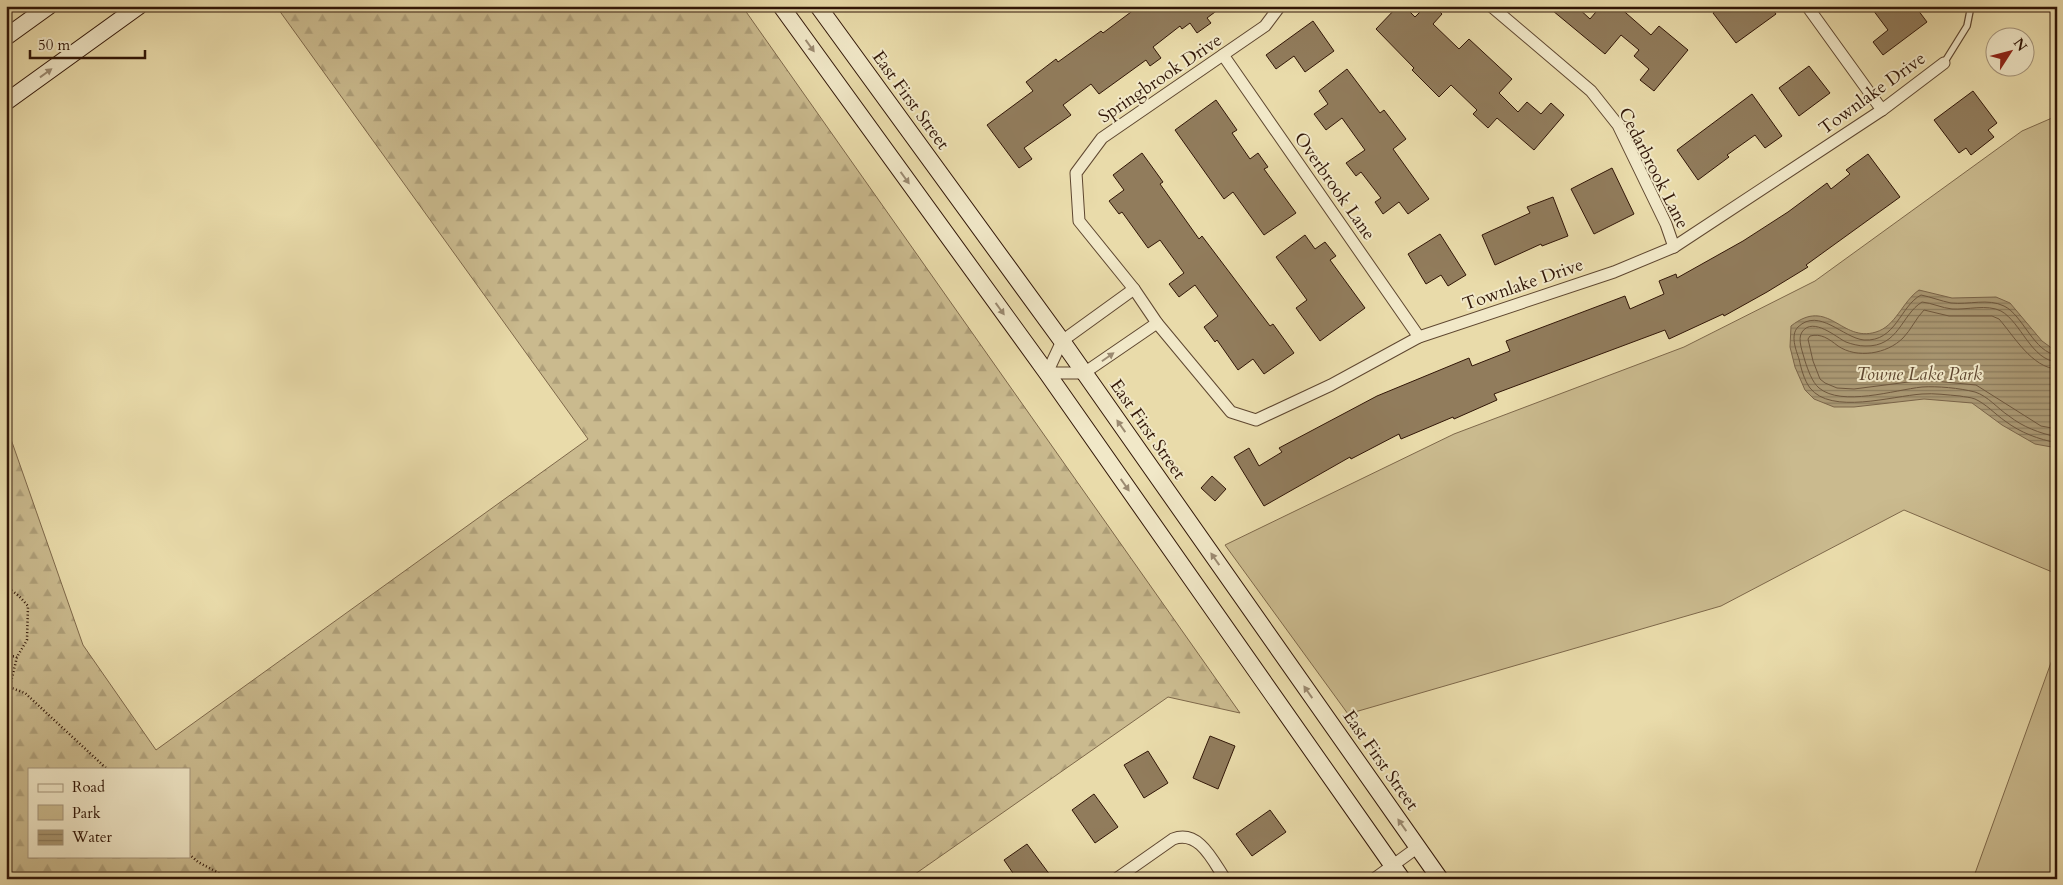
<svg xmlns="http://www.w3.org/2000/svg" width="2063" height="885" font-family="Cardo,serif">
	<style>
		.forest { fill: url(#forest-firs); stroke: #7e684a; fill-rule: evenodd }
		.park { fill: #caba8e; stroke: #7e684a }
		.water { fill: url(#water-rules); stroke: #7a6448 }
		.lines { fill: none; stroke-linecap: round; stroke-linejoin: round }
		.shore { stroke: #6e573d; stroke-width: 1 }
		.building { fill: #917c5c; stroke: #311607 }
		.service-casing { stroke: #5f4730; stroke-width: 8 }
		.minor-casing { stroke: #5f4730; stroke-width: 13 }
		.secondary-casing { stroke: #311607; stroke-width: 18 }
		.path { stroke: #311607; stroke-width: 2.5; stroke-dasharray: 1 2.5; stroke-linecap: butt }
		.service { stroke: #f1e8c8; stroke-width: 5.5 }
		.minor { stroke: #f1e8c8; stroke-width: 11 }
		.secondary { stroke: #f1e8c8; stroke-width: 16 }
		.oneway { fill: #9b8a71 }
		.labels { text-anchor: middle; stroke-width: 4; stroke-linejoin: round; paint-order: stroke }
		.street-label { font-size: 18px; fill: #311607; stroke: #f1e8c8 }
		.park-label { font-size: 18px; font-style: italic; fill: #5f4730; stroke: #f1e8c8 }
	</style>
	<defs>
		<pattern id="forest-firs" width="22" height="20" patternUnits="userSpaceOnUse" patternTransform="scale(1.25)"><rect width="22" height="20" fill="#caba8e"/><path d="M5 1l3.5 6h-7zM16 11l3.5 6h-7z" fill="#ae9f79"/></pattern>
		<pattern id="water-rules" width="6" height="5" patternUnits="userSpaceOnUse" patternTransform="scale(1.25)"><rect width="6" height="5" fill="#aa9873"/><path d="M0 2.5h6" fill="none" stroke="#8b7b5c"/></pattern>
	</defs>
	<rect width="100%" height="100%" fill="#e9dbaa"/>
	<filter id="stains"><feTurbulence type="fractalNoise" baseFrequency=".004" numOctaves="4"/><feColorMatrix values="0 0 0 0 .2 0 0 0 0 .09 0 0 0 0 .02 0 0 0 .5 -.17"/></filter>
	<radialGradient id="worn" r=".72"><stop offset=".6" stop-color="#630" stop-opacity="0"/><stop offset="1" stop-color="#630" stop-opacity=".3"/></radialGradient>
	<path class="forest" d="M 276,6 L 742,6 L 1240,713 L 1168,697 L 908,879 L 6,879 L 6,425 L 83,645 L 156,750 L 588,439 ZM 29,769 L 189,769 L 189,856 L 29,856 Z"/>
	<g class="park">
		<polygon points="2052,118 2057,124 2057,574 1904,510 1721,606 1348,714 1225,545 1454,434 1684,347 1815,281 2022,131"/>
		<polygon points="2057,646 2057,879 1973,879"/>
	</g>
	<path class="water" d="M 1919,290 L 1952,298 L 1996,297 L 2010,303 L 2042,341 L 2057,352 L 2057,448 L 2035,444 L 2002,425 L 1972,403 L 1924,399 L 1854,407 L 1834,407 L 1814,399 L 1805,390 L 1795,367 L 1790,347 L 1791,326 C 1829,296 1841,343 1876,332 C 1896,326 1902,302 1919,290 Z"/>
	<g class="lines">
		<g class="shore">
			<path d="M 2057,355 C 2034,353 2023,315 2004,306 C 1988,298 1969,305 1951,303 C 1941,301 1931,297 1921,295 C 1900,306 1896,342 1864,340 C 1843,338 1819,307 1798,327 C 1790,335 1796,350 1799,359 C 1801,368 1804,380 1810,388 C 1831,415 1892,396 1922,394 C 1934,393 1948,395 1960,396 C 1964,397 1970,397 1975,399 C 1986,404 1995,414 2005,421 C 2021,433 2038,439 2057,443"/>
			<path d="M 2057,362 C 2031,360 2021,322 2001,311 C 1987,304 1967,310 1952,309 C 1942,308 1932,303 1922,302 C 1901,315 1899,347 1865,346 C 1859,346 1851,344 1846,342 C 1837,338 1813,316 1802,332 C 1797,339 1803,353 1805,361 C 1808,370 1812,382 1819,388 C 1842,407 1894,390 1922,387 C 1938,386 1959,388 1975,392 C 1988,396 1998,409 2009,416 C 2023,427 2039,433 2057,437"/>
			<path d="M 2057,369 C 2032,368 2014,336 1999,319 L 1992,316 L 1949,316 L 1924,310 C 1916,318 1911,330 1903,338 C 1887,354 1857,359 1838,346 C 1829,339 1821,333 1810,336 L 1808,339 L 1813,361 L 1820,379 L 1825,383 L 1837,388 L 1854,389 L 1924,380 L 1976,385 L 2041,426 L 2057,429"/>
		</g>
	</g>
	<g class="building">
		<polygon points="1139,6 1223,6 1207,18 1211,23 1197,33 1190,23 1182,29 1180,26 1153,47 1161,58 1150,66 1146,60 1099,94 1091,84 1063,105 1071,115 1024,148 1032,159 1019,168 987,125 1033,91 1026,82 1056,59 1058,62 1101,31 1103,33"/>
		<polygon points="1398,6 1404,6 1415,17 1426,6 1434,6 1442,14 1433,24 1459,49 1469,39 1512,79 1499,93 1518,112 1527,102 1541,114 1551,103 1564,115 1534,150 1497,118 1488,128 1473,114 1477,110 1451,85 1439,97 1412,70 1414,68 1376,29"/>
		<polygon points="1547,6 1576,6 1590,19 1601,6 1618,6 1651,35 1659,26 1688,50 1654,91 1640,80 1649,69 1634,56 1639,50 1621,35 1605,54"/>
		<polygon points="1723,6 1770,6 1776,14 1736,43 1713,13"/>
		<polygon points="1870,6 1915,6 1927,22 1883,55 1873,42 1888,30"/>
		<polygon points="1313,21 1334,51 1305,72 1294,56 1276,69 1266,55"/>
		<polygon points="1809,66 1830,93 1799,116 1779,88"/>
		<polygon points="1347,69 1380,113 1384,110 1406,139 1393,149 1429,199 1408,214 1399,202 1383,214 1375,202 1381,198 1361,172 1356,176 1346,163 1365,150 1342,118 1326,130 1314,114 1328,104 1319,91"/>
		<polygon points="1973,91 1997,123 1988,130 1994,137 1971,155 1966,148 1959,153 1934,120"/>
		<polygon points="1752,94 1782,136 1765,148 1755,135 1727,155 1729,157 1698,180 1677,150"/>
		<polygon points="1216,100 1237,130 1232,133 1250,159 1258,153 1268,167 1264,169 1296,213 1264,235 1233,192 1224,199 1175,130"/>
		<polygon points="1142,153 1163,182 1160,184 1199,239 1202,236 1270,326 1273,324 1294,353 1264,374 1253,359 1238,370 1217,340 1215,342 1204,327 1218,316 1195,285 1179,297 1169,284 1184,273 1160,240 1148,248 1122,212 1119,214 1109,201 1124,190 1113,175"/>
		<polygon points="1868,154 1900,197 1806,265 1808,267 1767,292 1724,316 1723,314 1669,339 1665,330 1494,394 1497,400 1454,419 1453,417 1401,439 1399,434 1351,459 1350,457 1264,506 1234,457 1249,448 1259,466 1282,452 1279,448 1377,396 1469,358 1472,366 1510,351 1506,341 1625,296 1630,309 1664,294 1659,281 1676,274 1677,278 1743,241 1788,212 1827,183 1831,189 1850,174 1846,170"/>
		<polygon points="1612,168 1634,214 1594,234 1571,189"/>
		<polygon points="1553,197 1568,236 1542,246 1541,244 1495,265 1482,235 1530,213 1527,207"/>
		<polygon points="1440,234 1466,275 1448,286 1441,275 1426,284 1408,254"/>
		<polygon points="1305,235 1315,249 1325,242 1336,256 1330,260 1365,308 1320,341 1296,308 1307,300 1276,257"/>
		<polygon points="1212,476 1226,489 1215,501 1201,488"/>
		<polygon points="1210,736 1235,746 1218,789 1193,778"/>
		<polygon points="1148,751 1168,783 1144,798 1124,765"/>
		<polygon points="1094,794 1118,827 1095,843 1072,810"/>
		<polygon points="1270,810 1286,832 1252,856 1236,834"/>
		<polygon points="1027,844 1053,879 1017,879 1004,860"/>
	</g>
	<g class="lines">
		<g class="service-casing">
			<polyline id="service" points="1944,63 1967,26 1971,6"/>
		</g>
		<g class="minor-casing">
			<g id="minor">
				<polyline points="1280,6 1265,26 1102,138 1076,173 1079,221 1134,289 1157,323 1231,412 1256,420 1331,385 1419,337 1614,272 1674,247 1882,110 1944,63"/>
				<polyline points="1491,6 1591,91 1618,125 1666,224 1674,247"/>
				<polyline points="1807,6 1882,110"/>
				<polyline points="1223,55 1419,337"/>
				<polyline points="1134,289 1062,341 1047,373 1084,373 1157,323"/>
				<path d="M 1116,879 L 1173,839 C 1199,829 1213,861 1225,879"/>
				<polyline points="1374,879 1418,847"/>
			</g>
		</g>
		<g class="secondary-casing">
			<g id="secondary">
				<polyline points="781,6 1047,373 1402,879"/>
				<polyline points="818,6 1062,341 1440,879"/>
				<polyline points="6,37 49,6"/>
				<polyline points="6,102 139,6"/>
			</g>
		</g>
		<g class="path">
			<polyline points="6,586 19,596 28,606 27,640 17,657 10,686"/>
			<polyline points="6,655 17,657"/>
			<polyline points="6,686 25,693 107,769"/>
			<polyline points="189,854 198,862 230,879"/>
		</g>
		<use href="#service" class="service"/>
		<use href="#minor" class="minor"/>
		<use href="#secondary" class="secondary"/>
	</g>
	<defs><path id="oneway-solid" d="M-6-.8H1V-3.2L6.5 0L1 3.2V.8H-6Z" transform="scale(1.25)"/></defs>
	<g class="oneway">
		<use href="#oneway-solid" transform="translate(810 46) rotate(54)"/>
		<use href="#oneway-solid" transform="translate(46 73) rotate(-36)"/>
		<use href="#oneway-solid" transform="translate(905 178) rotate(54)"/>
		<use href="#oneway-solid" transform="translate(1000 309) rotate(54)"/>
		<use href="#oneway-solid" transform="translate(1108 357) rotate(-35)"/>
		<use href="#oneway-solid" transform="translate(1121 426) rotate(-125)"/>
		<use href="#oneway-solid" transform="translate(1125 485) rotate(55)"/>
		<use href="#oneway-solid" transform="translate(1215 559) rotate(-125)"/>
		<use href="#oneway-solid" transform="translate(1308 692) rotate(-125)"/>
		<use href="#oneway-solid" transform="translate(1402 825) rotate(-125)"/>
	</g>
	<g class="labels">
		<g class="street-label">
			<text transform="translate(1160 78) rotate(-34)" y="6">Springbrook Drive</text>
			<text transform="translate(1872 93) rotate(-36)" y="6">Townlake Drive</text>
			<text transform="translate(911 100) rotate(54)" y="6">East First Street</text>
			<text transform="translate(1654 168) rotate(63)" y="6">Cedarbrook Lane</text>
			<text transform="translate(1335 186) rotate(55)" y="6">Overbrook Lane</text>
			<text transform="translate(1523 284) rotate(-19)" y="6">Townlake Drive</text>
			<text transform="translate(1148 429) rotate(55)" y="6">East First Street</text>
			<text transform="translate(1381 760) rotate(55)" y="6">East First Street</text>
		</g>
		<g class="park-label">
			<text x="1919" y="380">Towne Lake Park</text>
		</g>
	</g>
	<rect width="2063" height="885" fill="none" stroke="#e9dbaa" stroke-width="25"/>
	<rect x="8" y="8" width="2048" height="870" fill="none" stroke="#311607" stroke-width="2.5"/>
	<rect x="12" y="12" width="2038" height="860" fill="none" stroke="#311607"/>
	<rect x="28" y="768" width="162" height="90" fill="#f1e8c8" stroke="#a4947b"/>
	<rect x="38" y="784" width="25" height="8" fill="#f1e8c8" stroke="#a4947b"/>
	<text x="72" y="792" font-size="15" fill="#311607">Road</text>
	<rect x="38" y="805" width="25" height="15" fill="#caba8e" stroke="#a4947b"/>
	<text x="72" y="818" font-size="15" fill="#311607">Park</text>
	<rect x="38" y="830" width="25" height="15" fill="url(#water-rules)" stroke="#a4947b"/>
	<text x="72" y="842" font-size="15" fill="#311607">Water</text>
	<g transform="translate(2010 52) rotate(54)"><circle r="24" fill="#f1e8c8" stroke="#a4947b"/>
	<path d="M0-4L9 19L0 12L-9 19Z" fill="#8f2418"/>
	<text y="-8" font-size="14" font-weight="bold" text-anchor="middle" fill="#311607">N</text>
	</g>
	<path d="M30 50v8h115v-8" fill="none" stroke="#311607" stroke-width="2.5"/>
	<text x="38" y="50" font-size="15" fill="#311607" stroke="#f1e8c8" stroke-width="4" paint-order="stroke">50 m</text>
	<rect width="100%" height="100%" filter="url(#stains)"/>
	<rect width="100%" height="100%" fill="url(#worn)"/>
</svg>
